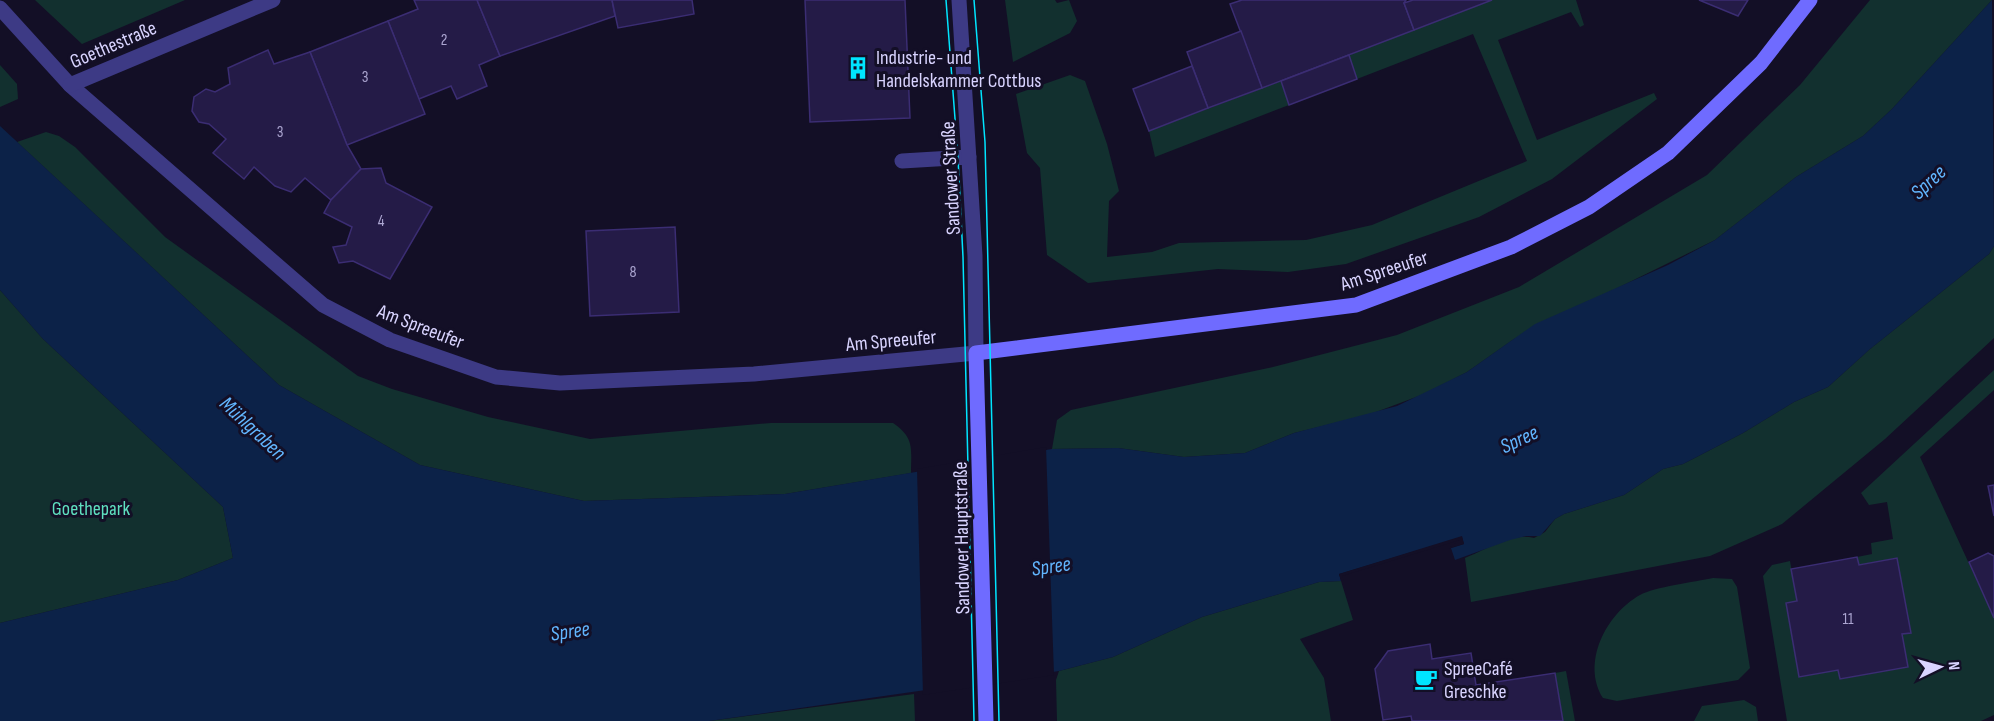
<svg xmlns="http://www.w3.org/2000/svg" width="1994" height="721" font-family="'Sofia Sans Condensed',sans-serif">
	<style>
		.green { fill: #12302f }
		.water { fill: #0c2248 }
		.pier { fill: #130f26 }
		.building { fill: #241b47; stroke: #3b2d73; stroke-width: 1.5 }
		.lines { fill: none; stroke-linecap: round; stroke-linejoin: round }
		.lane { stroke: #3d3a85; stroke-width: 15 }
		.street { stroke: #3d3a85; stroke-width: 15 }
		.secondary { stroke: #6f6bff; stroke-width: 15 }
		.tram { stroke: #00e5ff; stroke-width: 1.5 }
		.labels { text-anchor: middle; stroke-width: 6; stroke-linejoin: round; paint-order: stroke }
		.number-label { font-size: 16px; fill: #aca6d1 }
		.street-label { font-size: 20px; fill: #d9d4ff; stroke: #130f26 }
		.poi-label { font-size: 20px; fill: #d9d4ff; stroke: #130f26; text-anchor: start }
		.park-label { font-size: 20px; fill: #5fe0c0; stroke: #130f26 }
		.water-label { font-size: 21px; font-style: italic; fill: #62b6ff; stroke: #130f26 }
	</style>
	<rect width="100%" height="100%" fill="#130f26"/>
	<g class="green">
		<polygon points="35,0 185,0 82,44"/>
		<polygon points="1005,0 1055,0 1057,3 1069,0 1077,21 1070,33 1013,62"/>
		<polygon points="1492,0 1576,0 1584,25 1580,27 1571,12 1498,40 1537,140 1654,93 1657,99 1552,179 1479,217 1346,264 1288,272 1218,269 1088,283 1047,255 1040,168 1027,153 1016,94 1070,75 1085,81 1107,144 1119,191 1109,201 1107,257 1152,252 1179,243 1306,240 1372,225 1527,161 1473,34 1357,79 1349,55"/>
		<polygon points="1870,0 1992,0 1892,109 1863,136 1796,177 1715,240 1514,339 1467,372 1424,394 1368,415 1294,433 1245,453 1184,457 1118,448 1052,449 1057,420 1071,410 1273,367 1397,335 1519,287 1707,175 1800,85"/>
		<polygon points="0,65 17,84 18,99 0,107"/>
		<polygon points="1281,81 1289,105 1155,157 1149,131"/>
		<path d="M 46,132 L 59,136 L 75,147 L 165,237 L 358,376 L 392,389 L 488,417 L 590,439 L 771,423 L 893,423 C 915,438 911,449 911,473 L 785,494 L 584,501 L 420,465 L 279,385 L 17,142 Z"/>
		<path d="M 1994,246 L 1994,338 L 1885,439 L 1782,524 L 1710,556 L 1471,602 L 1465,558 C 1486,550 1511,532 1534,538 L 1545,532 L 1555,519 L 1564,514 L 1624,495 L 1663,469 L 1683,464 L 1743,433 L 1794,402 L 1828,387 L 1870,349 L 1989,254 Z"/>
		<polygon points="0,290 43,339 223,507 233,558 178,580 0,623"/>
		<polygon points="1994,370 1994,390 1920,457 1994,618 1994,715 1981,721 1787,721 1763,576 1772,565 1790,561 1797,601 1786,604 1799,677 1838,670 1840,679 1907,667 1902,634 1911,633 1897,558 1859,565 1857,557 1872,554 1871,543 1893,539 1887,502 1869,505 1861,493"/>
		<path d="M 1713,578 L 1732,579 L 1737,587 L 1750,668 L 1738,680 L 1617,701 L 1603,698 C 1581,663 1606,614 1640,595 C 1654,587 1695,582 1713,578 Z"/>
		<polygon points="1341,581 1353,620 1300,639 1324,678 1331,721 1057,721 1056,680 1059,671 1113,657 1202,617 1319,582"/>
		<polygon points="1566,671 1575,721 1563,721 1555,673"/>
		<polygon points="914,694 915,721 709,721"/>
		<polygon points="1744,700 1756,707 1758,721 1694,721 1702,706"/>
	</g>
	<polygon class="water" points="1992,0 1994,246 1989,254 1870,349 1828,387 1794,402 1743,433 1683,464 1663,469 1624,495 1564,514 1555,519 1540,536 1526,536 1510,540 1455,560 1451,548 1464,544 1462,537 1339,574 1341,581 1319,582 1202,617 1113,657 1059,671 709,721 0,721 0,623 178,580 233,558 223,507 43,339 0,290 0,126 279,385 420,465 584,501 785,494 1052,449 1118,448 1184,457 1245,453 1294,433 1397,406 1467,372 1535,324 1668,265 1715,240 1796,177 1863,136 1892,109"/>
	<g class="pier">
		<polygon points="1046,447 1054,675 923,695 917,469"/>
		<polygon points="1462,536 1464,544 1448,549 1460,540 1342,576 1344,581 1341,581 1339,574"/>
	</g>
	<g class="building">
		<polygon points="414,0 477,0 500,56 479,65 487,86 457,99 451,86 419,99 388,21 418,9"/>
		<polygon points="477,0 612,0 615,16 500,56"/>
		<polygon points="612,0 692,0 694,14 618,28"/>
		<polygon points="805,0 905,0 910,118 810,122"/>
		<polygon points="1242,0 1406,0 1404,3 1414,30 1262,88 1230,4"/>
		<polygon points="1413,0 1492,0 1414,30 1404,3"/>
		<polygon points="1699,0 1748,0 1738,16"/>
		<polygon points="388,21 425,114 347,145 310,52"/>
		<polygon points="1241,31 1262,88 1208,108 1187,52"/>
		<polygon points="268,50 274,64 310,52 347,145 361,169 331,200 305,178 291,192 275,186 254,167 244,179 213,153 226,139 209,124 199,122 192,111 194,97 206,89 215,92 230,84 228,68"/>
		<polygon points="1349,55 1357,79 1289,105 1281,81"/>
		<polygon points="1192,66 1208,108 1149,131 1133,89"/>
		<polygon points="381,168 386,183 432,207 390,279 353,261 339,263 333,247 346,245 352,227 324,213 331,200 361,169"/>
		<polygon points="675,227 679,312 590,316 586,231"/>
		<polygon points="1994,485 1994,516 1988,486"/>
		<polygon points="1988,553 1994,556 1994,618 1969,562"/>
		<polygon points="1857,557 1859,565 1897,558 1911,633 1902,634 1908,667 1840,679 1838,670 1799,677 1786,603 1797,601 1791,569"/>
		<polygon points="1430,644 1432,659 1471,653 1476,685 1555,673 1563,721 1412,721 1411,716 1383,720 1375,669 1388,651"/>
	</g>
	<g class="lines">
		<polyline class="lane" points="902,161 969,157"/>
		<g class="street">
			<polyline points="0,8 70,85 323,305 390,340 496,377 560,383 754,374 976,353 975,256 959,0"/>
			<polyline points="70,85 273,0"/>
		</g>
		<polyline class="secondary" points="986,721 976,353 1356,305 1511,247 1589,207 1668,153 1761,63 1810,0"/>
		<g class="tram">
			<polyline points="946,0 958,158 963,257 974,721"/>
			<polyline points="974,0 985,142 999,721"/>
		</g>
	</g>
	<defs>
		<g id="building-bare" transform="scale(1.8)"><path d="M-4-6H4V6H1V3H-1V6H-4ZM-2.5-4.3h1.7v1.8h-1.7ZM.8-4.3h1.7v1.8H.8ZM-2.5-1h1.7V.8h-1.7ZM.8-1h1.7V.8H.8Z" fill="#00e5ff" stroke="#130f26" stroke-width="2.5" paint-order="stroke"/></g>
		<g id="cafe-bare" transform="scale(1.8)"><path d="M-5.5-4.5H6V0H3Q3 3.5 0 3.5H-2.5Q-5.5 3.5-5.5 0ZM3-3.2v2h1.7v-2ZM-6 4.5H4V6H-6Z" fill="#00e5ff" stroke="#130f26" stroke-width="2.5" paint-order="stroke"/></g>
	</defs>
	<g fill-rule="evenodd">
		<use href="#building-bare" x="858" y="68"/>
		<use href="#cafe-bare" x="1426" y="679"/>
	</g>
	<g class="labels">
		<g class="number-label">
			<text x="444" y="45">2</text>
			<text x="365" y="82">3</text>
			<text x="280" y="137">3</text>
			<text x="381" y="226">4</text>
			<text x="633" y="277">8</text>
			<text x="1848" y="624">11</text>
		</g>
		<g class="street-label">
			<text transform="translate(113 44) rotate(-23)" y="7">Goethestraße</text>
			<text transform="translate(950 178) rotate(-93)" y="7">Sandower Straße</text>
			<text transform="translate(1384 270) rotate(-18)" y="7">Am Spreeufer</text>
			<text transform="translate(421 326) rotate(21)" y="7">Am Spreeufer</text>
			<text transform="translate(891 340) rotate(-5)" y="7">Am Spreeufer</text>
			<text transform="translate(961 538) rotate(-91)" y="7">Sandower Hauptstraße</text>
		</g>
		<g class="poi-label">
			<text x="876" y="64">Industrie- und<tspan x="876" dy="23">Handelskammer Cottbus</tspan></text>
			<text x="1444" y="675">SpreeCafé<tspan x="1444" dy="23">Greschke</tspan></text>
		</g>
		<g class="park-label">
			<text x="91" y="515">Goethepark</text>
		</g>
		<g class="water-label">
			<text transform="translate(1928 182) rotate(-43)" y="7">Spree</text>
			<text transform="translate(253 428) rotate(43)" y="7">Mühlgraben</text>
			<text transform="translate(1519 439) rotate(-25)" y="7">Spree</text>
			<text transform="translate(1051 566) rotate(-8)" y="7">Spree</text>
			<text transform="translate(570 631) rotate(-8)" y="7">Spree</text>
		</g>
	</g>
	<g transform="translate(1940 667) rotate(85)" stroke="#130f26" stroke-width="4.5" paint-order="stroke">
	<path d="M0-4.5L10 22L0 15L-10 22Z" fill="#d9d4ff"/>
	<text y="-9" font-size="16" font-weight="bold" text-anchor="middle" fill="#d9d4ff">N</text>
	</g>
</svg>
